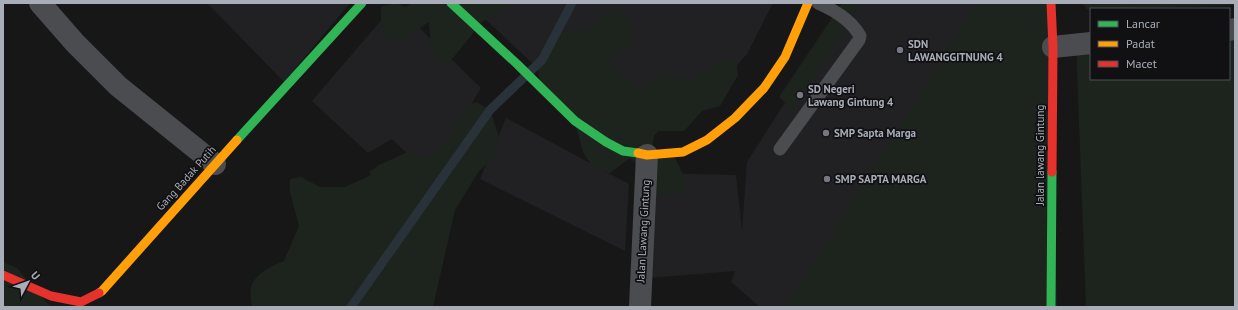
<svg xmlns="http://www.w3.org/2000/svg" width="1238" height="310" font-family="'PT Sans',sans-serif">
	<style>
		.built { fill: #212123 }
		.green { fill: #1d241e }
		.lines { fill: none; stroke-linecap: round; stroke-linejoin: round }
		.stream { stroke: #2a3239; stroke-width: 9 }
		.lane { stroke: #4b4c50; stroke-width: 13 }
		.street { stroke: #4b4c50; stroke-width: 22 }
		.fast { stroke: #30b455; stroke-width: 9 }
		.slow { stroke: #ff9f0a; stroke-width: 9 }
		.jam { stroke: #e5322d; stroke-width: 9 }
		.poi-dot { fill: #757880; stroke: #111113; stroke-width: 1.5 }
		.labels { text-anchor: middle; stroke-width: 3.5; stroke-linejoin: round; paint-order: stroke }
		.poi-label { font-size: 11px; font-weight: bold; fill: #a8adb8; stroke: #111113; text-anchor: start }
		.street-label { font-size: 11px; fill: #a8adb8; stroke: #111113 }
	</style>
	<rect width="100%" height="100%" fill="#171717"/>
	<g class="built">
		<polygon points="207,3 350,3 284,82"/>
		<polygon points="468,3 773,3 747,54 685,124 579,107"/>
		<polygon points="849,3 985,3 796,307 760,307 731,282 735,271 649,278 648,173 736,175 742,231 747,162"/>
		<polygon points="395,4 481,88 429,174 392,139 368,153 312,101"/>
		<polygon points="506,118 629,184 625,251 480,179"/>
	</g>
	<g class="green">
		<path d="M 396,3 L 405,7 L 412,3 L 513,3 L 512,5 L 482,22 L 449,63 L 431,54 L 429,22 L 402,40 L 389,39 C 383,32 378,15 382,6 Z"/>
		<polygon points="842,3 860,3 793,110 779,97"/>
		<polygon points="977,3 1049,3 1057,307 786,307"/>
		<polygon points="1082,3 1235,3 1235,5 1091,9 1091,11 1087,9"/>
		<polygon points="609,9 627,15 635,33 630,46 609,57 613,69 640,89 659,79 661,74 666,73 689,82 725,58 736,62 738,75 720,106 702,111 684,131 658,131 654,136 652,149 675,158 687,182 679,195 646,193 638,166 630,158 610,173 593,168 583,152 574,120 540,82 537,62 544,42 565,30 588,31"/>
		<polygon points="1235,33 1235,307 1086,307 1076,41 1091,40 1091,79 1229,79 1229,34"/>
		<path d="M 477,102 L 490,110 L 498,134 L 496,156 L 479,171 L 455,210 L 433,307 L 252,307 C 251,299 249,289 253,282 C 259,272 273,265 284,261 L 299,226 L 290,192 L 290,179 L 301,177 L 320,187 L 345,187 L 371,175 L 369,172 L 379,165 L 412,150 L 419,158 L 430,156 L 448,139 L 467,105 Z"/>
		<polygon points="3,262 17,268 36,291 51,307 3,307"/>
	</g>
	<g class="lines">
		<polyline class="stream" points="351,307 490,110 542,60 572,3"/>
		<path class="lane" d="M 780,149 L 859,40 L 860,36 C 852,21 834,10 818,3"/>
		<g class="street">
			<polyline points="40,3 75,43 118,86 215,164"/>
			<polyline points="1229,30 1235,29"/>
			<polyline points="1053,47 1091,43"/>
			<polyline points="640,307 647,155"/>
		</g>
		<g class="fast">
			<polyline points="451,3 517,64 575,121 606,142 623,151 638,153"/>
			<polyline points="237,140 362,3"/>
			<polyline points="1051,307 1052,172"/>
		</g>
		<g class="slow">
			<polyline points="638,153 647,155 683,152 707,140 735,118 764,88 785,57 808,3"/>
			<polyline points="99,293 102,291 237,140"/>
		</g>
		<g class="jam">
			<polyline points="1051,3 1053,47 1052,172"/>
			<polyline points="3,275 51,296 81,302 99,293"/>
		</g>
	</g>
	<g class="poi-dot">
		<circle cx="900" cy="50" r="4"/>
		<circle cx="800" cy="95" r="4"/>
		<circle cx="826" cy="133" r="4"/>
		<circle cx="827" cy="179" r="4"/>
	</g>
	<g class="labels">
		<g class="poi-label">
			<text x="908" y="48">SDN<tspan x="908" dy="13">LAWANGGITNUNG 4</tspan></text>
			<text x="808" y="93">SD Negeri<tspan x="808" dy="13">Lawang Gintung 4</tspan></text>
			<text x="834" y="137">SMP Sapta Marga</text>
			<text x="835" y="183">SMP SAPTA MARGA</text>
		</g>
		<g class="street-label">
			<text transform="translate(1040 155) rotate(-90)" y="4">Jalan lawang Gintung</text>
			<text transform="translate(186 178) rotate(-48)" y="4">Gang Badak Putih</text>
			<text transform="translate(643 231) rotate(-87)" y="4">Jalan Lawang Gintung</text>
		</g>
	</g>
	<rect width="1238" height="310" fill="none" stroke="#a8adb8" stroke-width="8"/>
	<rect x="1090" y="8" width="140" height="72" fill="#111113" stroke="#4d4f55"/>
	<rect x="1098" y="21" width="20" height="6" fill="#30b455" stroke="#4d4f55"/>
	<text x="1126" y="28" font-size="12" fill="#a8adb8">Lancar</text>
	<rect x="1098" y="41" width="20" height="6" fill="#ff9f0a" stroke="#4d4f55"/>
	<text x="1126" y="48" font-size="12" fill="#a8adb8">Padat</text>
	<rect x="1098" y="61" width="20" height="6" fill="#e5322d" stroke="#4d4f55"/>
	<text x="1126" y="68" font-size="12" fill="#a8adb8">Macet</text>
	<g transform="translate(28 282) rotate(49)" stroke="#111113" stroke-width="3" paint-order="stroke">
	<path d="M0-3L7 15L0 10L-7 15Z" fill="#a8adb8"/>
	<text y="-6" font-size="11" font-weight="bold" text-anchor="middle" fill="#a8adb8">U</text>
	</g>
</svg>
